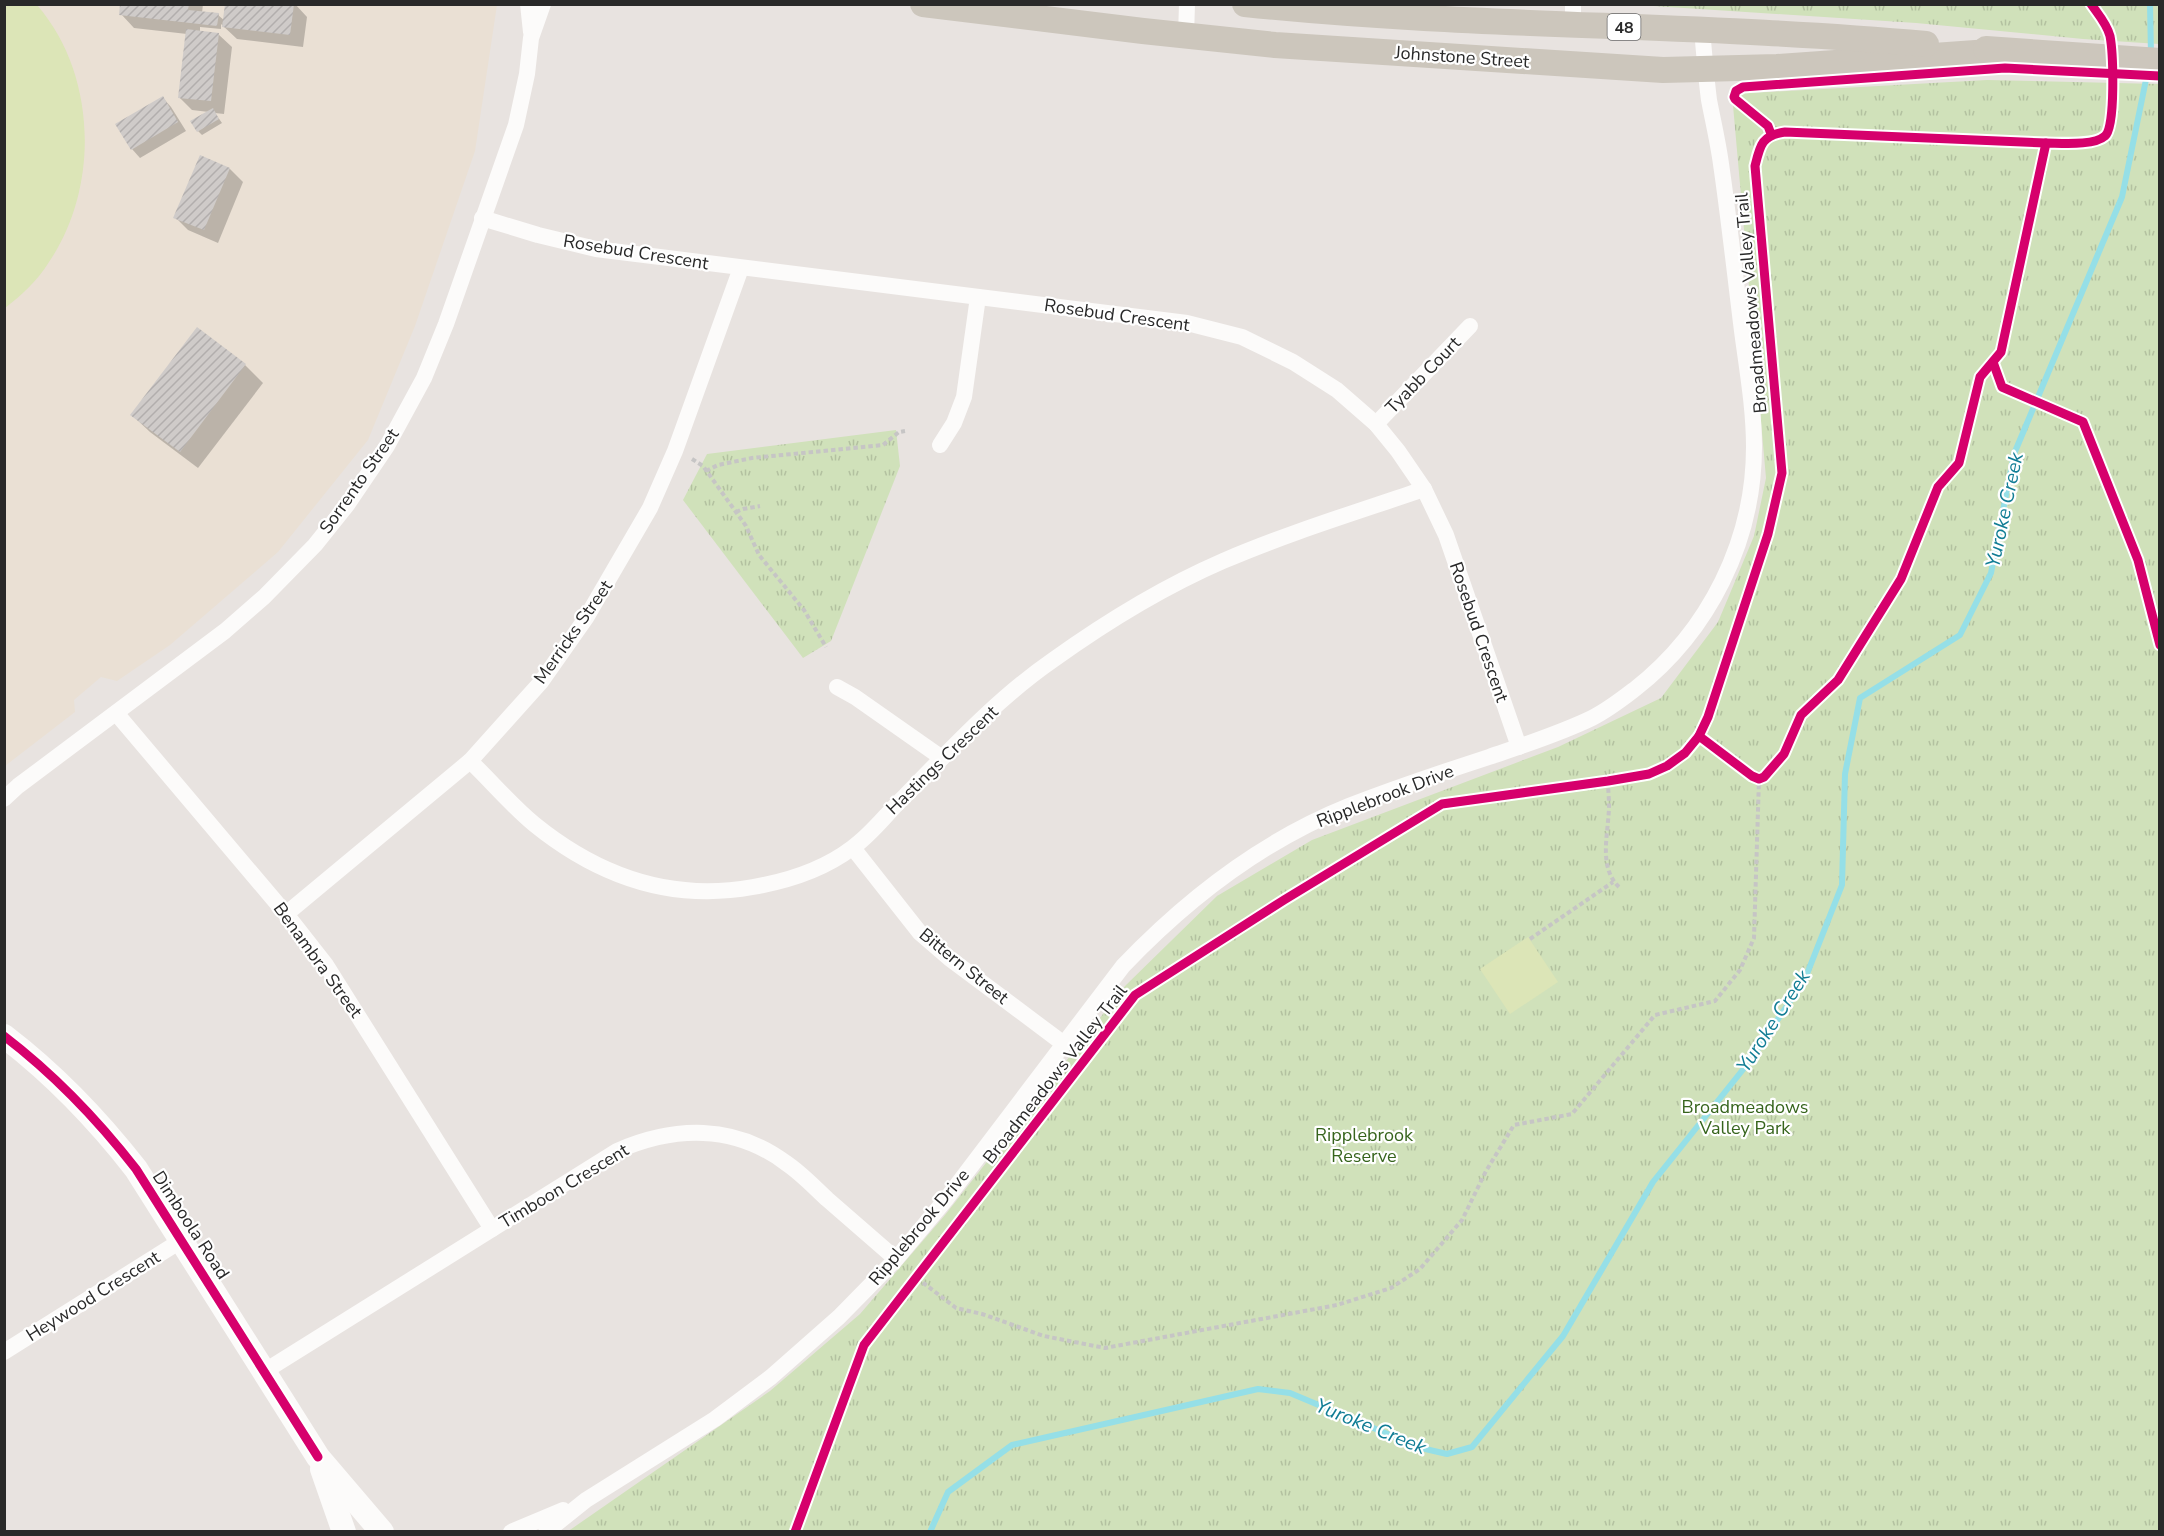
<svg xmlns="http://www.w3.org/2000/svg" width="2164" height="1536" font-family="'Nunito Sans',sans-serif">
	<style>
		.education { fill: #eae0d4 }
		.park { fill: url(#park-tufts) }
		.pitch { fill: #dce5b7 }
		.shadow { fill: #0003 }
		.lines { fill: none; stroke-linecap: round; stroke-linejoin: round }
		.stream { stroke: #95dfe7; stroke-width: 6 }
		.building { fill: url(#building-hatch) }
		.path { stroke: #c6c5c5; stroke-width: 4; stroke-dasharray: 4.5 3; stroke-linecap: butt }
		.street { stroke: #fcfbfa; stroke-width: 16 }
		.secondary { stroke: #fcfbfa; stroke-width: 24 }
		.primary { stroke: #ccc6bc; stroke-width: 26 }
		.cycleway-casing { stroke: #fff; stroke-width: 13 }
		.cycleway { stroke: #d6006c; stroke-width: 9 }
		.labels { text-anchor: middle; stroke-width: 4.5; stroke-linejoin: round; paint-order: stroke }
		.shield { fill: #fff; stroke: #696969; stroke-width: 1.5 }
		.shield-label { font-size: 16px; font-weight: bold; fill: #292929 }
		.street-label { font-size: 18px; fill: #292929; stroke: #fff }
		.park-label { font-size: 18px; fill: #36641c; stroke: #fff }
		.water-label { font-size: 20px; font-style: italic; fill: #117d95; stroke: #fff }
	</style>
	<defs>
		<pattern id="park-tufts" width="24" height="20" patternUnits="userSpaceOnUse" patternTransform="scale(1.5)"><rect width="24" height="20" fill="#d0e1ba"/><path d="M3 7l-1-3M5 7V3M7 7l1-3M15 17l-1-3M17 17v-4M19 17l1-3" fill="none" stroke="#b3c1a0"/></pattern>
		<pattern id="building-hatch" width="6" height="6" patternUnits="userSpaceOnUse" patternTransform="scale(1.5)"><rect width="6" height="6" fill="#cfcbc9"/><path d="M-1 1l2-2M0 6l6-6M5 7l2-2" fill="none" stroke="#b2aead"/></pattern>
	</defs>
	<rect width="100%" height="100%" fill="#e8e3e0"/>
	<polygon class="education" points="5,5 497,5 475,151 415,326 368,440 278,552 170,645 117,681 101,677 74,700 75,712 5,766"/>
	<g class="park">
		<polygon points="1638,5 2159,5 2159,44 2083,39 1916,23"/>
		<polygon points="1987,80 2159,84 2159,1531 567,1532 770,1391 860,1314 945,1215 1125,986 1217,896 1312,840 1558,747 1661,698 1718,622 1754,536 1766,478 1732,94"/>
		<polygon points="896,430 900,466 831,641 803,658 683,500 707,454"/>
	</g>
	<g class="pitch">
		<path d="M 5,4 L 37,5 C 97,74 100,187 49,262 C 37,281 22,295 5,308 Z"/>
		<polygon points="1528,937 1558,982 1510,1014 1480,969"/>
	</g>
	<g class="shadow">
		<polygon points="122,4 203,4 202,13 218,15 225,21 227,4 295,4 307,17 303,47 237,39 221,24 221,29 200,27 200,32 218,34 232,47 224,114 215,113 222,123 202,135 198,131 209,112 192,110 179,97 187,34 134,28 121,14"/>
		<polygon points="163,98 171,107 186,131 140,158 132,149"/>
		<polygon points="200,157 230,169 243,182 218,243 188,230 175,217"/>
		<polygon points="198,329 245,365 263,383 198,468 150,432 132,415"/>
	</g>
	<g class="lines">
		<g class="stream">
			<polyline points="2150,4 2151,55"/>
			<polyline points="930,1532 948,1492 1012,1445 1258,1389 1290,1393 1421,1448 1447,1454 1472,1447 1563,1336 1653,1182 1749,1062 1805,979 1842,885 1845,774 1860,698 1960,635 1991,573 2014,454 2122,197 2149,65"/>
		</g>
	</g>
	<g class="building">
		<polygon points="120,4 189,4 188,10 219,13 217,26 119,15"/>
		<polygon points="225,4 294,4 290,35 222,27"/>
		<polygon points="186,29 219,33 211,101 178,98"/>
		<polygon points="163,96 178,122 131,150 115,124"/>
		<polygon points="213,108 219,119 197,132 190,121"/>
		<polygon points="200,155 230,168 204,230 173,218"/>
		<polygon points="197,327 246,364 180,452 130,415"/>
	</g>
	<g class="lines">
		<g class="path">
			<polyline points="692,459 703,466 746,526 759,555 804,610 826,647"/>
			<polyline points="706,471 718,465 752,458 883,445 899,432 905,431"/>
			<polyline points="736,512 743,509 760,506"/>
			<path d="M 1608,781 C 1608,789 1609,798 1609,805 C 1609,833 1597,867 1620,888"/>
			<polyline points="1530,939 1613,882"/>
			<polyline points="917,1278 956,1308 982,1314 1044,1336 1105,1348 1337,1305 1391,1288 1420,1269 1462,1220 1486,1171 1514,1125 1572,1114 1655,1015 1715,1001 1740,970 1754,938 1759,779"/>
		</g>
		<g class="street">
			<polyline points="528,4 531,32"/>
			<polyline points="1573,25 1573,4"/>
			<polyline points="1186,36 1187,4"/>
			<polyline points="482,218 538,235 596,249 1187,323 1242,337 1293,362 1337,390 1376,424 1398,451 1424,489 1446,535 1519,747"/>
			<polyline points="1376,424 1470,326"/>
			<polyline points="940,445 954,423 964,397 978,297"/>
			<polyline points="837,687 855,697 942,758"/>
			<polyline points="116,713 286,914 326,965 492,1229"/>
			<path d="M 470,761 C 491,781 511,805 534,824 C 598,876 671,902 753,887 C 788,881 823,870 852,848 C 871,835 887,813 904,797 C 951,749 998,698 1053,660 C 1106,622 1163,587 1223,561 C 1288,533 1357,512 1424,489"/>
			<polyline points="4,799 18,786 225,631 264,597 315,545 347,505 387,446 424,378 446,324 516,125 527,74 531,38 543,4"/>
			<polyline points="853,848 920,933 949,958 1064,1044"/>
			<polyline points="286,914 470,761 541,682 586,618 650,508 675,451 741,268"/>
			<polyline points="4,1352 182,1240"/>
			<path d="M 265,1371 L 617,1151 C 674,1126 734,1124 786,1163 C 801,1173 814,1187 827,1199 C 850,1219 873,1239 896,1259"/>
			<polyline points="511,1532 563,1510"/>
			<path d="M 546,1532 L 586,1500 L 715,1419 L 771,1377 L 839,1317 L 896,1259 L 947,1198 L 1123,966 C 1187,899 1262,841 1349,806 C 1395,788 1443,772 1489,757 C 1524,745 1559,734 1592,718 C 1608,710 1622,699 1635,689 C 1709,631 1754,541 1754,447 C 1754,408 1747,369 1742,331 C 1735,275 1729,219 1721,164 C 1718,142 1713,121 1709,100 C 1706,76 1704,53 1702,29"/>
		</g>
		<g class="secondary">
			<path d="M 4,1036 C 55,1075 97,1119 136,1169 L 318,1457 L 382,1532"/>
			<polyline points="322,1469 344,1532"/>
		</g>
		<g class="primary">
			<polyline points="923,4 1143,31 1275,45 1663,70 1777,67 2004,51"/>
			<path d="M 1245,4 C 1471,28 1699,23 1926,44"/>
			<polyline points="1986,49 2160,61"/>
		</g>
		<g class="cycleway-casing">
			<g id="cycleway">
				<polyline points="1771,134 1768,126 1735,99 1734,97 1736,91 1743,87 2005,68 2160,76"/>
				<polyline points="1993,362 2002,387 2083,422 2138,560 2160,645"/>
				<path d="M 1699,736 L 1708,717 L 1768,534 L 1782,473 L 1755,166 C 1760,145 1762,135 1785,132 L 2046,143"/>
				<path d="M 4,1036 C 55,1075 97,1119 136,1169 L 318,1457"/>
				<path d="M 795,1532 L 864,1345 L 1135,995 L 1284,900 L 1442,804 L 1608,781 L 1649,774 L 1667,766 L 1685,753 L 1699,736 L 1752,776 L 1759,779 L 1764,777 L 1784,754 L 1801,715 L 1838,680 L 1901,579 L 1938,487 L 1959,463 L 1980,377 L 2001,352 L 2046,143 C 2061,143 2094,146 2105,136 C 2116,127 2113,52 2110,36 C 2107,24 2098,14 2091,4"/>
			</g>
		</g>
		<use href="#cycleway" class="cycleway"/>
	</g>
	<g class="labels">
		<rect class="shield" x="1607.5" y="14" width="33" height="26" rx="4.5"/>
		<g class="shield-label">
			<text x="1624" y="33">48</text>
		</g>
		<g class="street-label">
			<text transform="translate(1462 57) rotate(4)" y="6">Johnstone Street</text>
			<text transform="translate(636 252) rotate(9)" y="6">Rosebud Crescent</text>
			<text transform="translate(1751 303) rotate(-95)" y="6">Broadmeadows Valley Trail</text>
			<text transform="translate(1117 315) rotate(8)" y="6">Rosebud Crescent</text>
			<text transform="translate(1423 375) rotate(-46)" y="6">Tyabb Court</text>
			<text transform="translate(359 481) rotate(-55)" y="6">Sorrento Street</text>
			<text transform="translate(573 632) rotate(-55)" y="6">Merricks Street</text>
			<text transform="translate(1479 632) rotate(71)" y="6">Rosebud Crescent</text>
			<text transform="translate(942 760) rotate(-44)" y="6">Hastings Crescent</text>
			<text transform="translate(1385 796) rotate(-21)" y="6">Ripplebrook Drive</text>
			<text transform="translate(318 960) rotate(54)" y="6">Benambra Street</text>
			<text transform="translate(964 966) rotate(39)" y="6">Bittern Street</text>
			<text transform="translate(1055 1074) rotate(-52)" y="6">Broadmeadows Valley Trail</text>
			<text transform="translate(564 1186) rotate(-31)" y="6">Timboon Crescent</text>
			<text transform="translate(191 1225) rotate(57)" y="6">Dimboola Road</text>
			<text transform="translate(919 1227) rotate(-50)" y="6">Ripplebrook Drive</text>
			<text transform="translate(93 1296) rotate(-32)" y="6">Heywood Crescent</text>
		</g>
		<g class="park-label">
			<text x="1745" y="1113">Broadmeadows<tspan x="1745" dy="21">Valley Park</tspan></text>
			<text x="1364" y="1141">Ripplebrook<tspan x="1364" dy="21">Reserve</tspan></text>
		</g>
		<g class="water-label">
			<text transform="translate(2004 510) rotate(-78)" y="7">Yuroke Creek</text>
			<text transform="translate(1773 1021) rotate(-57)" y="7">Yuroke Creek</text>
			<text transform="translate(1371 1426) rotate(22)" y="7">Yuroke Creek</text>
		</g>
	</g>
	<rect width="2164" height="1536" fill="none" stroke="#292929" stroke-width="12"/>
</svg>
